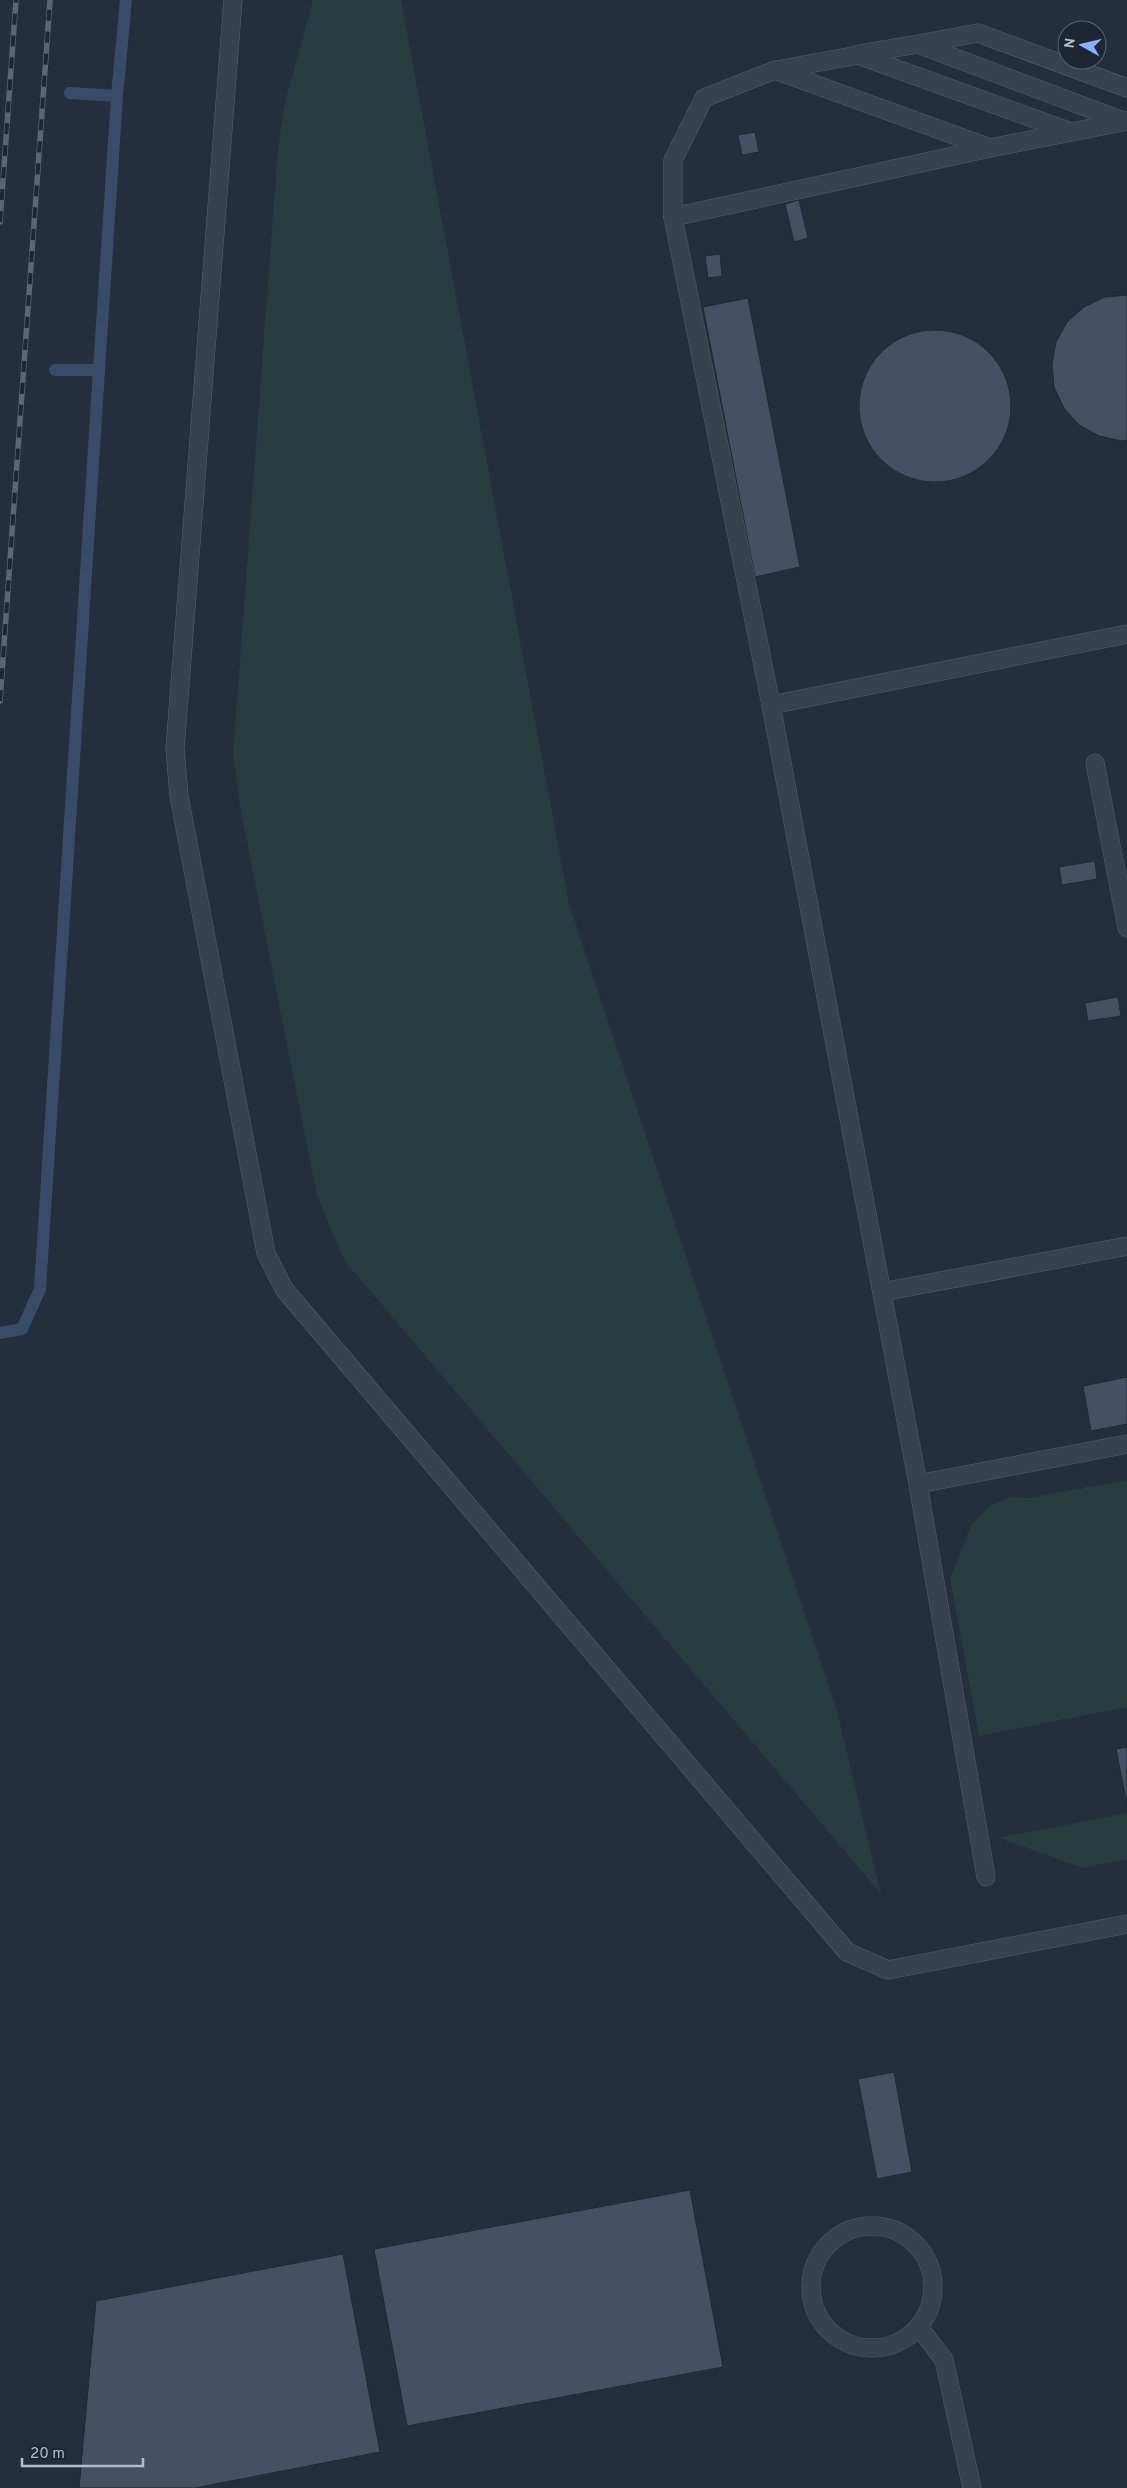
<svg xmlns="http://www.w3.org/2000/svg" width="1127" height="2488" font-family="Overpass,sans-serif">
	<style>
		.green { fill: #263c3f }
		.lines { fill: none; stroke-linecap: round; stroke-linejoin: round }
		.stream { stroke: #394c67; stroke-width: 12 }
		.building { fill: #455162; stroke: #1f2835 }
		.service-casing { stroke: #565f6c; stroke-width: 19 }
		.service { stroke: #38414e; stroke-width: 18 }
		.rail-casing { stroke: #5a6575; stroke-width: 5.5 }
		.rail { stroke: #1d2633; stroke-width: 4; stroke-dasharray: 11; stroke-linecap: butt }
	</style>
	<rect width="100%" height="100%" fill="#242f3e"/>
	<g class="green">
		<polygon points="313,0 401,0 569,904 836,1708 881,1894 344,1260 317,1196 241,812 233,755 278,148 285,103"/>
		<polygon points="1127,1480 1127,1707 979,1736 950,1578 971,1526 990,1505 1011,1497 1029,1498"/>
		<polygon points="1127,1813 1127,1859 1083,1868 998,1838"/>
	</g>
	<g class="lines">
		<g class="stream">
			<polyline points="70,93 117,96 126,0"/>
			<polyline points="55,370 99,370 117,96"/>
			<polyline points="0,1333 22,1329 40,1289 99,370"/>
		</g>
	</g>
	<g class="building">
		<polygon points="755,132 759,152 742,155 738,135"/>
		<polygon points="799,200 808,238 794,242 785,204"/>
		<polygon points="720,254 722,276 708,278 705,256"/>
		<polygon points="1127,295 1127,440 1122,441 1099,436 1079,425 1064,408 1054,387 1052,365 1056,342 1067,322 1084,307 1105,297"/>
		<polygon points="748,298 800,567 755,577 703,307"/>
		<circle cx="935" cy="406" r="76"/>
		<polygon points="1095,861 1097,879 1062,885 1059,867"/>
		<polygon points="1118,997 1121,1016 1088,1021 1085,1003"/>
		<polygon points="1127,1377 1127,1424 1091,1431 1083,1386"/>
		<polygon points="1127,1747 1127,1805 1116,1749"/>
		<polygon points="894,2072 912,2172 877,2179 858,2079"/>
		<polygon points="690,2190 723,2367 407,2426 374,2249"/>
		<polygon points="343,2254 380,2452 195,2488 79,2488 96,2301"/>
	</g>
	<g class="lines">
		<g class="service-casing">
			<g id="service">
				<polyline points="233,0 175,749 179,796 266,1253 284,1289 847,1952 888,1970 1127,1924"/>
				<polyline points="918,44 978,33 1127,88"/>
				<polyline points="859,54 918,44 1123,121"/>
				<polyline points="777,70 858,55 1071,132"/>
				<polyline points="1127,121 990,148 775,70 704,98 673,160 673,217 771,705 918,1484 1127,1444"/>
				<polyline points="673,217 990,148"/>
				<polyline points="771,705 1127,634"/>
				<polyline points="1095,763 1127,928"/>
				<polyline points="882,1292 1127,1246"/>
				<polyline points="918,1484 986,1877"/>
				<circle cx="872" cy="2287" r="61"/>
				<polyline points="919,2327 944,2360 972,2488"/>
			</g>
		</g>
		<use href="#service" class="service"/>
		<g class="rail-casing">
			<g id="rail">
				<polyline points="0,222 16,0"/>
				<polyline points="0,701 50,0"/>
			</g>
		</g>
		<use href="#rail" class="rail"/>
	</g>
	<g transform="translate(1082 45) rotate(278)"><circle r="24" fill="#1d2633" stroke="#59626f"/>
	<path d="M0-4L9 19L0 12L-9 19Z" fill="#8ab4f8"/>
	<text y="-8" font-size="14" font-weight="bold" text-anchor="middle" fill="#b4bcc9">N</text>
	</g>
	<path d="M22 2458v8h121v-8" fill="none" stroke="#b4bcc9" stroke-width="2.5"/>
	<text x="30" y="2458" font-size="15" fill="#b4bcc9" stroke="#1d2633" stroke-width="4" paint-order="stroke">20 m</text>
</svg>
